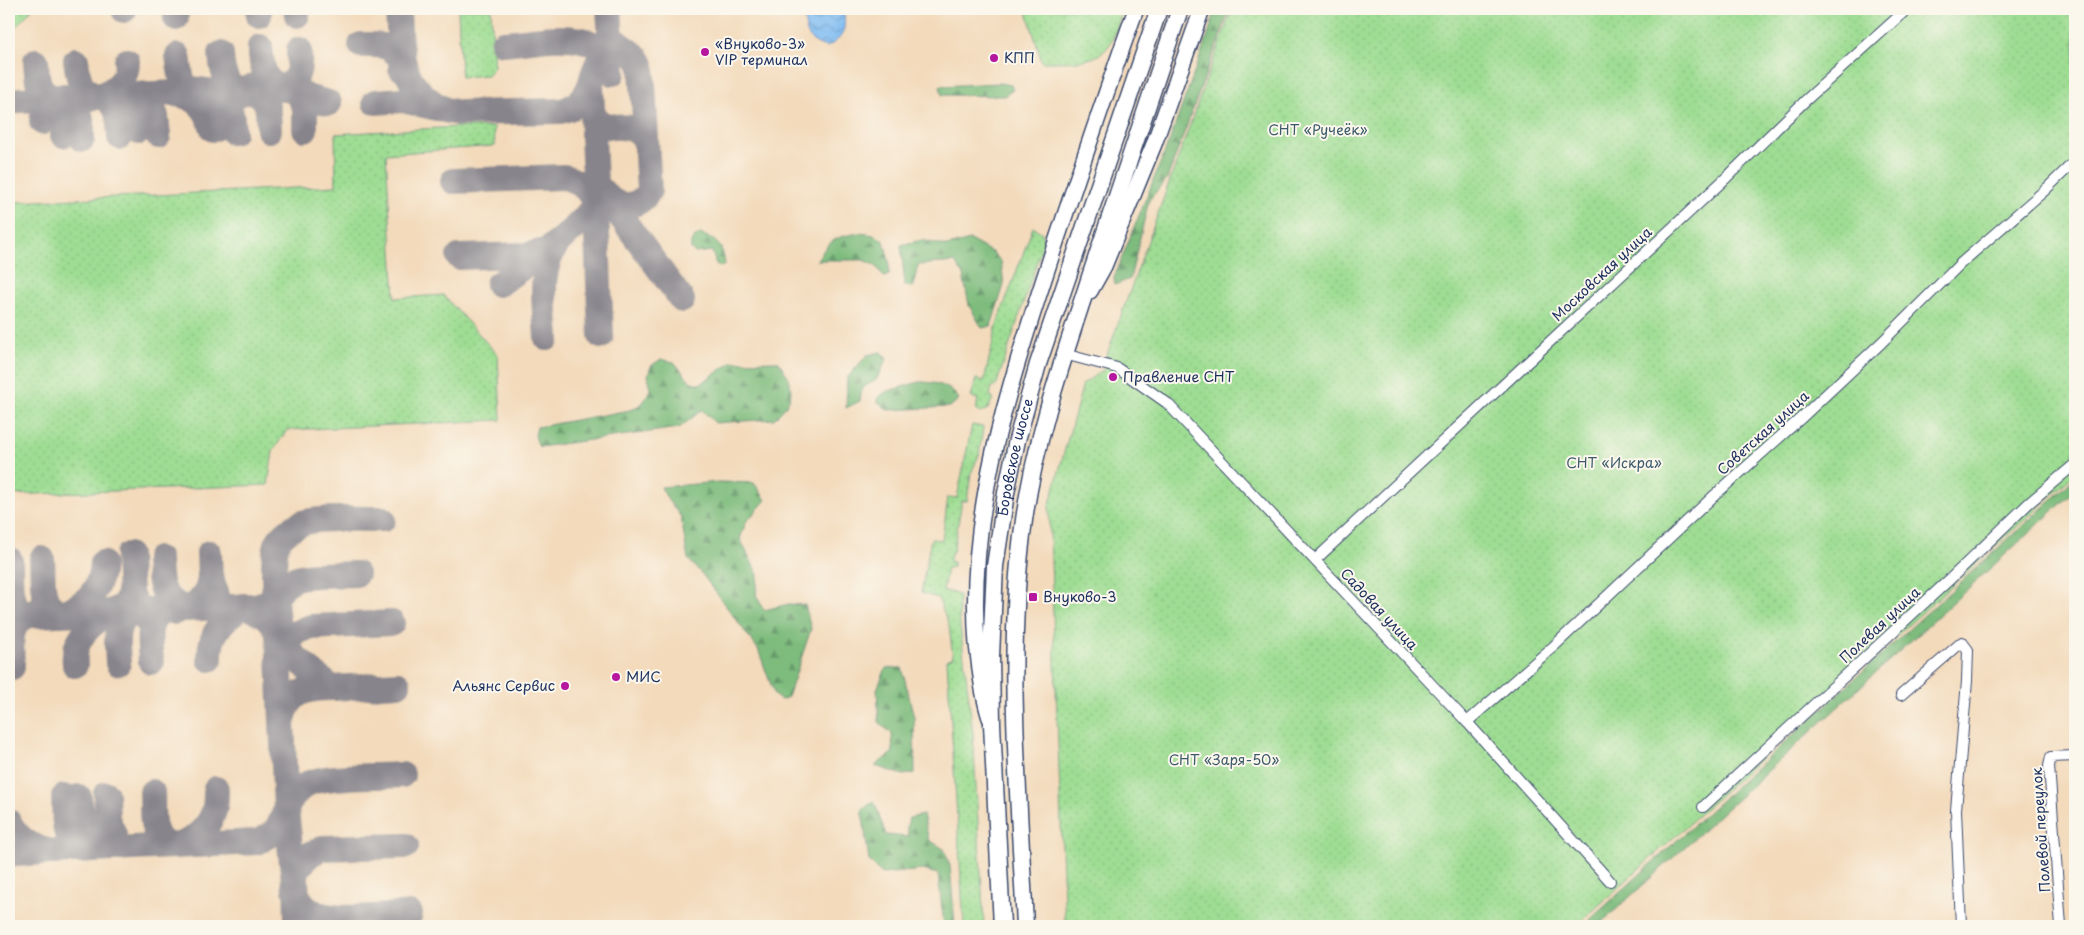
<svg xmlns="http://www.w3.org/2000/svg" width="2084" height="935" font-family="'Playpen Sans',sans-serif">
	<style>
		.grass { fill: url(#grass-dots); stroke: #5c8678 }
		.forest { fill: url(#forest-firs); stroke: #4c766e }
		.water { fill: url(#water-waves); stroke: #4d76a8 }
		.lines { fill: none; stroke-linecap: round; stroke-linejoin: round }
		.taxiway { stroke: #87848c; stroke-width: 26 }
		.minor-casing { stroke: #3b496c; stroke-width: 12 }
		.secondary-casing { stroke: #3b496c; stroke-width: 18 }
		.primary-casing { stroke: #3b496c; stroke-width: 19 }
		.minor { stroke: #fff; stroke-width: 10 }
		.secondary { stroke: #fff; stroke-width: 15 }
		.primary { stroke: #fff; stroke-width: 16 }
		.poi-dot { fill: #b5179e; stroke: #fbf7ec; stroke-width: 2 }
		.labels { text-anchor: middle; stroke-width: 4; stroke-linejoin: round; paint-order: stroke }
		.poi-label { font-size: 14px; fill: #1b2f5e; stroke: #fbf7ec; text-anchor: start }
		.park-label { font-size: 14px; fill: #3c5a6b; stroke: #fbf7ec }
		.street-label { font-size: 14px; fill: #1b2f5e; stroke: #fbf7ec }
	</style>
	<defs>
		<pattern id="grass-dots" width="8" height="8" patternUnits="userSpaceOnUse" patternTransform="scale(1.25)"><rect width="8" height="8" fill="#9edd93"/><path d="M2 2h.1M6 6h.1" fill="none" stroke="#88be81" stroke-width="1.8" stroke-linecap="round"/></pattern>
		<pattern id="forest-firs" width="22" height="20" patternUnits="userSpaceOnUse" patternTransform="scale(1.25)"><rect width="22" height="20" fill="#7ebc7d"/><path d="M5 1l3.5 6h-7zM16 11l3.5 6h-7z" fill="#66996a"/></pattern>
		<pattern id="water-waves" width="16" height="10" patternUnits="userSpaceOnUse" patternTransform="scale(1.25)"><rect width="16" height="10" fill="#7fbcf2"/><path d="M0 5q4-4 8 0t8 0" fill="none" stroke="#6799c7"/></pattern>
	</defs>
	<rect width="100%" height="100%" fill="#fbf7ec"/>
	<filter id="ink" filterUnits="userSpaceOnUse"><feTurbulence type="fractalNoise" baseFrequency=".02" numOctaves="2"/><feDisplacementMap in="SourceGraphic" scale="10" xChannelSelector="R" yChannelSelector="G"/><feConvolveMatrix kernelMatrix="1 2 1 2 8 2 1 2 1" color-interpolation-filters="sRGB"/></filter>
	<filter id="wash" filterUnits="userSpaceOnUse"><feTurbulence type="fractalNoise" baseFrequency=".0096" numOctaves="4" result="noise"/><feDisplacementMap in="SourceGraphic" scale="20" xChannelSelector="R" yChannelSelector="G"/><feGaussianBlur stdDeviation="1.12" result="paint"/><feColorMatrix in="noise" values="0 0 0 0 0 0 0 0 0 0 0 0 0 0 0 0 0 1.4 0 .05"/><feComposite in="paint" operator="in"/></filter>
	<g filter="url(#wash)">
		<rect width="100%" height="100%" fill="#f3dabb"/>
		<g class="grass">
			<polygon points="9,9 32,9 9,34"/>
			<polygon points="458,9 491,9 494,67 487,75 461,77"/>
			<path d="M 1026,9 L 1123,9 C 1119,20 1116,32 1111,42 C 1099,66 1064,61 1042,62 Z"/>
			<polygon points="1232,9 2075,9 2075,474 1576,926 1065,926 1049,507 1083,384 1118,359 1113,360 1106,357"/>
			<polygon points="457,127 494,127 495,146 386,154 395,298 443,295 498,355 501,420 287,430 273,451 268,485 9,495 9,210 16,202 336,186 335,134"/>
			<polygon points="1033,227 1042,233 1044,241 996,386 992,386 990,396 993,398 988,409 980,413 976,410 978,399 971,397 976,379 984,381 997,324"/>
			<polygon points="972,425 983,427 979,455 971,473 967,501 962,501 953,552 951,552 950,562 953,562 953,567 947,568 943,590 959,595 959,616 973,734 984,926 964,926 947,660 953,657 949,626 938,598 921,593 931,539 942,540 948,497 957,498"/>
		</g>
		<g class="forest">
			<polygon points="1215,9 1230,9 1167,179 1149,200 1130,279 1115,285 1114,277 1170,139 1209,32"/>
			<polygon points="999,83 1011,85 1013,90 1004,96 942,95 940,86"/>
			<path d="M 861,233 L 874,235 L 884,241 L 889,261 L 889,275 L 884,277 L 876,266 L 863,260 L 817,260 C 830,239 837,236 861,233 Z"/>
			<path d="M 700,234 C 718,240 723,246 725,265 L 720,267 L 716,264 L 712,251 L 695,253 L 691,249 C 690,241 693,238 700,234 Z"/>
			<polygon points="922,240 947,246 970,240 993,253 1001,261 1004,285 991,326 982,328 969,305 963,275 955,262 918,265 913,287 905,286 901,245"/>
			<polygon points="881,352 887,359 876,380 862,388 860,401 846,408 847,378 867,355"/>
			<path d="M 661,359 L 674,362 L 691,382 L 700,384 L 732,362 L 778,361 C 795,385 797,397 774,419 L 715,423 L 702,410 L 679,428 L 539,447 L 535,436 L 537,427 L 630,410 L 642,404 L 651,390 L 648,375 L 651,366 Z"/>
			<path d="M 919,382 C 935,382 950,385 959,399 L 950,407 L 888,410 L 876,400 L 885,392 Z"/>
			<polygon points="2075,478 2075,491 1598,926 1583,926"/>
			<polygon points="719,482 754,483 766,500 746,522 740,539 758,575 756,595 764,610 789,604 805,605 811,629 788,697 781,700 775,696 758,649 702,574 688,559 681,517 668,500 661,487"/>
			<polygon points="886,668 902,668 914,717 915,773 903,775 875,766 893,752 892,734 879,722 877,689"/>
			<polygon points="874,801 886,835 908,837 907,827 909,818 923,815 929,840 944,849 950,866 955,926 944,926 938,874 923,870 882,874 869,861 862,810"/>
		</g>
		<path class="water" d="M 805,9 L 844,9 C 845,30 846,36 827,47 C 805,42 804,28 805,9 Z"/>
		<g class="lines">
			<g class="taxiway">
				<polyline points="175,9 176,18"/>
				<polyline points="258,9 259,15"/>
				<polyline points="296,9 297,15"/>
				<path d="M 398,9 C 400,51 399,83 440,107"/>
				<polyline points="124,10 124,9"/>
				<path d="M 503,43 C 539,41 604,22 613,73 L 609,9"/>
				<path d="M 361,45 C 380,45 389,43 402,60 L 401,68"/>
				<path d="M 260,47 C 262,66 262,81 282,89 C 300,80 300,68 299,50"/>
				<path d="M 221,54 C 222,71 227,98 251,87"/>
				<polyline points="178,56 182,82 191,89 206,91"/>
				<path d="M 76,60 C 79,80 78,88 98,96 C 116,90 127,81 127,61"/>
				<path d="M 36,61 C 37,75 36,91 52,96 C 57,98 60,98 64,96"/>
				<polyline points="296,92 305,106 305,129"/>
				<path d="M 242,93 L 248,90 C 271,96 268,111 269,130"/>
				<path d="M 176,94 C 198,97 207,109 213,129"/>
				<path d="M 205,95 L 212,92 C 232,98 232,115 233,132"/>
				<polyline points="129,98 135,95 150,101 156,116 158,136"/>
				<path d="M 106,99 C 120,107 119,123 120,137"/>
				<path d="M 375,102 L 403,100 L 458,113 L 561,111 C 577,107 585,98 591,83"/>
				<polyline points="9,103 19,100 285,88 310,98 329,103"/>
				<path d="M 593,113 C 608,140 632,114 646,142"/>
				<path d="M 42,122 C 43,103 64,87 77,107 C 82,116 82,129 82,139"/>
				<path d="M 63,135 C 69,84 128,85 139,132"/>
				<path d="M 453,181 L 564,177 C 579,181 587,188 595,202 C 584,229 524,266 498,284"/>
				<path d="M 603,192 C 616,209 638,210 649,191 L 642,67 C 636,49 619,48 610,34"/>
				<polyline points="605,195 682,300"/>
				<polyline points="459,257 528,255 541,252"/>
				<path d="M 601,336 L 591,83 C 594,63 607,52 610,34"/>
				<path d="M 547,338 C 545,301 537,272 559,241"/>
				<path d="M 383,519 C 366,519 317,517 303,523 C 294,526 281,534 277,544 C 271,558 275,629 282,641 C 292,658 317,675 332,688 L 398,684"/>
				<polyline points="209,553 210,576 216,592"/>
				<polyline points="128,555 130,594 135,603"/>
				<path d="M 42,559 C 44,583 38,599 60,614 C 86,604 100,593 102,563"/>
				<path d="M 158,559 C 159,585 159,598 186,609 C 201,602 209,593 210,576"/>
				<path d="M 10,560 C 11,581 6,604 27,615 L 36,610"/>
				<path d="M 9,616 L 254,606 C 279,602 275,588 294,579 C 305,573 342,575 356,574"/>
				<path d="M 210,659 C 209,633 223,619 244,606 C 260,611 273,617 278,634 L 286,810 L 295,890 C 298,897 302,904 309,909 C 327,924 386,916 410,914"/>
				<path d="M 279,660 C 283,641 292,632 311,627 L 392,623"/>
				<path d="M 151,662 C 150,640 144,623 164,609 L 175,612"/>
				<path d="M 118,663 C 117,643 113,623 132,611 L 142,617"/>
				<path d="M 75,665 C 72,639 91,623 112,611 C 117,609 122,607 125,603 C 128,598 129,593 130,588"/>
				<path d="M 12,667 C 12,647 6,626 27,615"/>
				<path d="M 283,719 C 290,691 307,688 332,688"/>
				<path d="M 152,792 C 153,806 150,822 157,835 C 170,859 202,836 210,820 C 216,810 216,800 216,789"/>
				<polyline points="106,794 107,819 114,834"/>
				<path d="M 64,797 C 66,824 59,835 84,850 C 97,842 106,834 107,819"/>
				<path d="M 79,797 C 80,820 91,839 115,846"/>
				<path d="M 9,822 C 17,838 30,847 48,851"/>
				<path d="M 9,854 L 257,842 C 285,830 278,820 292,798 C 296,792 303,786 309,783 C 329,775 379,777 402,775"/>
				<polyline points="297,926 296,871 309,855 322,848 406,846"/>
			</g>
		</g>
	</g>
	<g filter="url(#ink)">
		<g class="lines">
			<g class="minor-casing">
				<g id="minor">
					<polyline points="1064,354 1117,368 1167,403 1467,722 1610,881"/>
					<polyline points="1315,560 1727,177 1806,100 1907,9"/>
					<polyline points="1901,695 1962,642 1968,650 1967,681 1956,810 1961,926"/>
					<polyline points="1467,722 1554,646 1716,494 1800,419 1881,343 1960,264 2044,191 2075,161"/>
					<polyline points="1703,807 1949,580 2029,503 2075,464"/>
					<polyline points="2061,926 2049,766 2051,757 2075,756"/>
				</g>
			</g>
			<g class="secondary-casing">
				<g id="secondary">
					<polyline points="1090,291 1104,266 1154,144 1202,9"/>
					<path d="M 990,718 C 982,693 980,669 977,644 C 966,506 1014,371 1056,242 C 1082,164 1108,86 1136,9"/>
				</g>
			</g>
			<g class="primary-casing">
				<g id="primary">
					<path id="s1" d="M 1002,926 L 992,724 L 991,656 L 995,566 L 1006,493 L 1017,440 L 1038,364 L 1159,9"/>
					<path d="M 1025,926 C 1019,791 1005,654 1024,520 C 1036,435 1065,354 1091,274 C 1121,185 1150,97 1180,9"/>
				</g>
			</g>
			<use href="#minor" class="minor"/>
			<use href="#secondary" class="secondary"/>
			<use href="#primary" class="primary"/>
		</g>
	</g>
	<g class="poi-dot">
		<circle cx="705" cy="52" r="5"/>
		<circle cx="994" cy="58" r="5"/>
		<circle cx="1113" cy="377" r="5"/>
		<rect x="1028" y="592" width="10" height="10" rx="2.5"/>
		<circle cx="616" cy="677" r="5"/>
		<circle cx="565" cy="686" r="5"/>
	</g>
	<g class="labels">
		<g class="poi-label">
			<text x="715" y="49">«Внуково-3»<tspan x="715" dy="16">VIP терминал</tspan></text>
			<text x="1004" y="63">КПП</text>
			<text x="1123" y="382">Правление СНТ</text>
			<text x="1043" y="602">Внуково-3</text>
			<text x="626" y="682">МИС</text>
			<text x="555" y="691" text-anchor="end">Альянс Сервис</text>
		</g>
		<g class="park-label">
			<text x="1318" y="135">СНТ «Ручеёк»</text>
			<text x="1614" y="468">СНТ «Искра»</text>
			<text x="1224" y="765">СНТ «Заря-50»</text>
		</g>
		<g class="street-label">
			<text transform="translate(1602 274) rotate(-43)" y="5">Московская улица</text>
			<text transform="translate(1763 433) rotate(-42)" y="5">Советская улица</text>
			<text dy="5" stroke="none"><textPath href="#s1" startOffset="471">Боровское шоссе</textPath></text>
			<text transform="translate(1379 609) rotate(47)" y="5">Садовая улица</text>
			<text transform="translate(1880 625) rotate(-43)" y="5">Полевая улица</text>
			<text transform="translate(2041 830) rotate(-94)" y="5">Полевой переулок</text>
		</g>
	</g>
	<rect width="2084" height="935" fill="none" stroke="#fbf7ec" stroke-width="30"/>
</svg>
